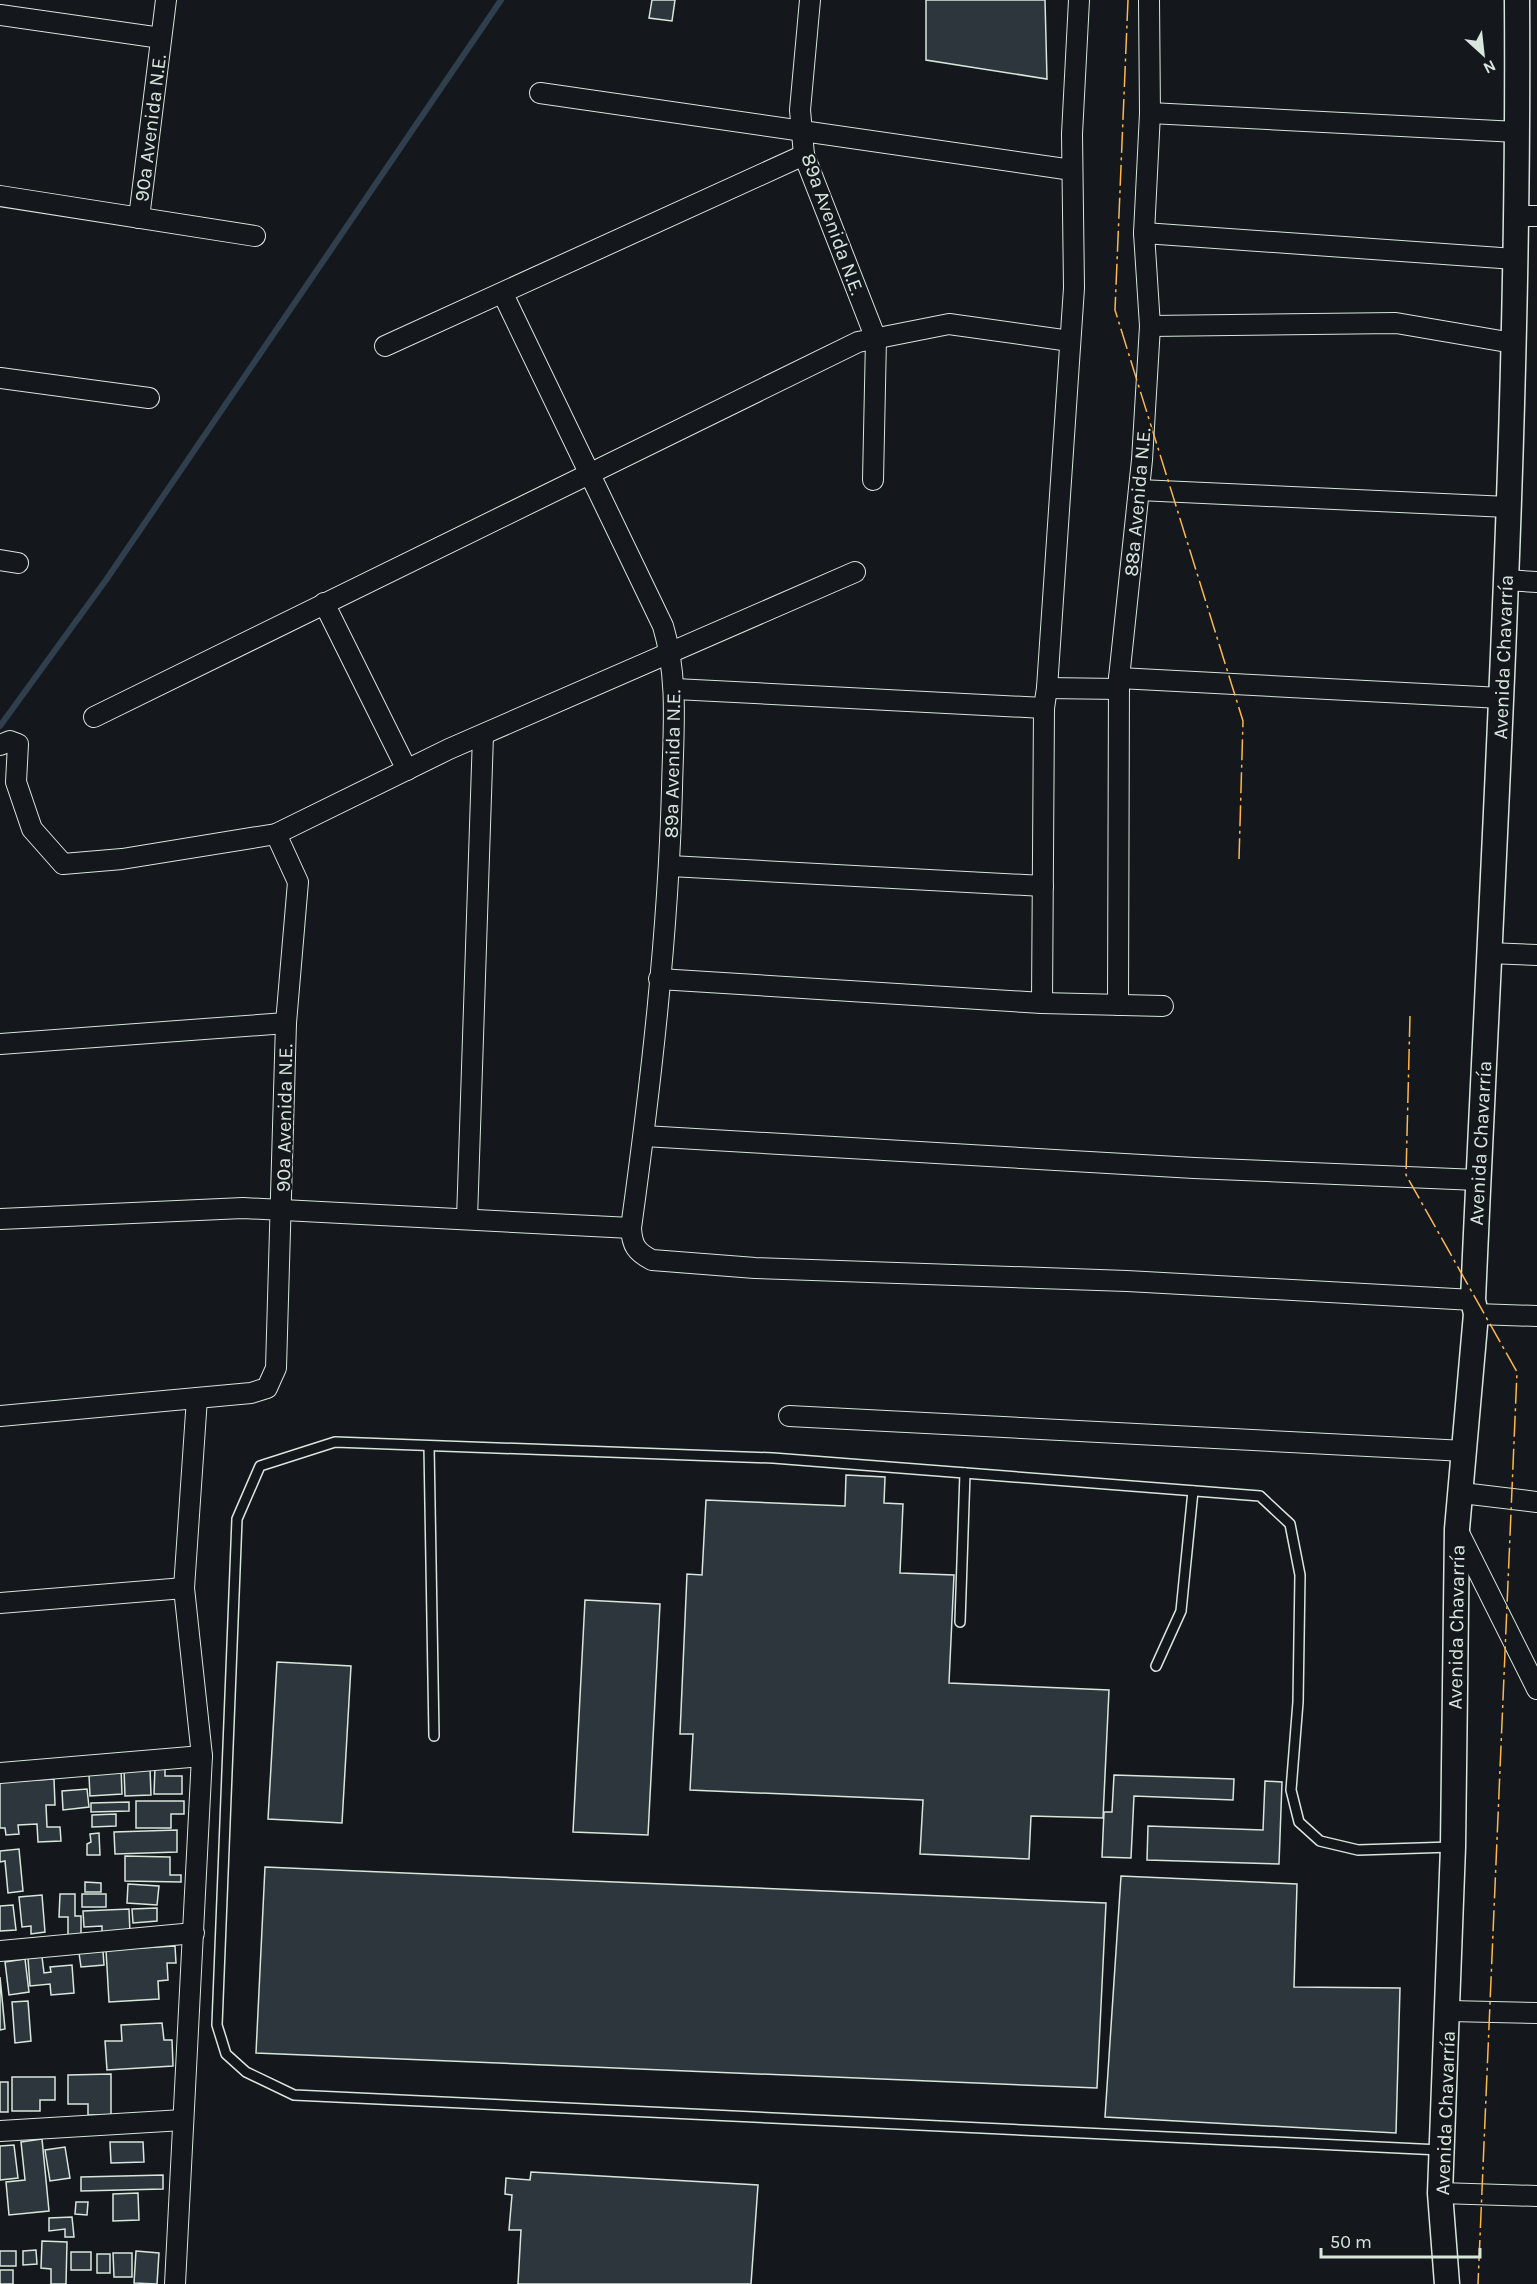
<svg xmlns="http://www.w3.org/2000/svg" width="1537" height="2284" font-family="Karla,sans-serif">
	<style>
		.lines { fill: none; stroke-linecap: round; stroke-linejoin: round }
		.stream { stroke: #2f3f4d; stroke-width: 6 }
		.building { fill: #2c363c; stroke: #d8e6dc; stroke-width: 1.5 }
		.service-casing { stroke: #d8e6dc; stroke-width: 12 }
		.minor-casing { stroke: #d8e6dc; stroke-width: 22 }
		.tertiary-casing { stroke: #d8e6dc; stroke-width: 27 }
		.service { stroke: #14181c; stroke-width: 9 }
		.minor { stroke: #14181c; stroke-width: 20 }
		.tertiary { stroke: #14181c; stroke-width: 24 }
		.power { stroke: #ffb74d; stroke-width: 1.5; stroke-dasharray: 21 4.5 3 4.5; stroke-linecap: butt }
		.labels { text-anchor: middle; stroke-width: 4.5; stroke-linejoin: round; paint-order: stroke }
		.street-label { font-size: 20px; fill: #d8e6dc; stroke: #14181c }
	</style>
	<rect width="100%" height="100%" fill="#14181c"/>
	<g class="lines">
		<polyline class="stream" points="0,726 106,580 501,0"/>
	</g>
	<g class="building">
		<polygon points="652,0 675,0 672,21 649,18"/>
		<polygon points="926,0 1045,0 1047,79 926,60"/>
		<polygon points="846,1475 885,1477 884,1503 903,1504 900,1573 954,1575 949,1683 1109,1690 1103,1818 1031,1816 1029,1859 920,1854 923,1800 690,1790 693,1734 680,1734 687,1574 702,1575 706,1500 845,1506"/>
		<polygon points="585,1600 660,1604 648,1835 573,1832"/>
		<polygon points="277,1662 351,1666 342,1823 268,1819"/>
		<polygon points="121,1767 122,1794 90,1796 89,1775"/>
		<polygon points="155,1767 165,1767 165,1776 182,1776 182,1794 154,1794"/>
		<polygon points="150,1768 151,1795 125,1796 124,1769"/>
		<polygon points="1114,1775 1234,1779 1233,1800 1134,1796 1131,1858 1102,1857 1104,1812 1112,1812"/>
		<polygon points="54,1779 55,1805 46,1805 47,1827 60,1827 61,1841 38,1842 37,1824 18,1825 19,1834 6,1835 5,1828 0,1828 0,1782"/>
		<polygon points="1265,1781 1282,1782 1279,1864 1147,1860 1148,1826 1263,1830"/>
		<polygon points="87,1789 89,1807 63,1810 62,1791"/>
		<polygon points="136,1801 184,1801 184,1814 171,1814 171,1828 136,1828"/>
		<polygon points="129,1802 129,1811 91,1812 91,1803"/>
		<polygon points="116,1814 116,1826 92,1827 92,1815"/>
		<polygon points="177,1830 177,1852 115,1854 114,1832"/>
		<polygon points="99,1833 100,1855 87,1855 87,1844 91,1842 90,1834"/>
		<polygon points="19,1849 23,1891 8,1893 5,1861 0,1862 0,1851"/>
		<polygon points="125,1856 170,1857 170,1875 181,1875 181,1882 125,1881"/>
		<polygon points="265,1867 1106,1903 1097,2088 256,2053"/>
		<polygon points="1121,1876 1297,1884 1294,1987 1400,1988 1396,2133 1105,2117"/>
		<polygon points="85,1882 101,1883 101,1892 85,1892"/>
		<polygon points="128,1884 159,1886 157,1905 127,1903"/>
		<polygon points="60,1894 75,1894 75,1916 81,1916 81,1937 68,1937 68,1917 59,1917"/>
		<rect x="82" y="1894" width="24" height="13"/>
		<polygon points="42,1895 45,1932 31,1934 31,1926 22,1927 19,1897"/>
		<polygon points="13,1905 16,1930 0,1931 0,1906"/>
		<polygon points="157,1908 157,1921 133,1923 132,1909"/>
		<polygon points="129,1909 130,1933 102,1934 102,1926 84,1927 83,1911"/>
		<polygon points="175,1946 176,1963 167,1963 168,1980 158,1981 159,1999 109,2002 106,1950"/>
		<polygon points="103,1951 104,1965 81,1967 79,1953"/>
		<polygon points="42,1957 44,1973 51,1972 50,1967 72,1965 74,1993 51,1995 50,1984 30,1986 28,1958"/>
		<polygon points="25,1959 29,1992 9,1995 5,1962"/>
		<polygon points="0,1977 5,2029 0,2030"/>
		<polygon points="28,2001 31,2041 15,2043 12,2002"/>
		<polygon points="162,2023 164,2040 172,2040 173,2066 107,2070 105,2041 122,2041 121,2025"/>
		<polygon points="111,2074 111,2115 88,2115 88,2104 68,2104 68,2075"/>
		<polygon points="12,2077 55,2077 55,2100 40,2100 40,2111 12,2111"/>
		<rect x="0" y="2082" width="8" height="30"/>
		<polygon points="42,2139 49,2211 9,2215 6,2182 25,2180 21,2142"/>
		<polygon points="110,2142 143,2142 144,2162 111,2163"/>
		<polygon points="14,2145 18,2178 0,2180 0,2146"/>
		<polygon points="65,2147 70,2178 50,2181 45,2150"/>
		<polygon points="531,2172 758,2185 751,2284 518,2284 521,2230 509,2230 512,2195 505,2194 506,2178 530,2180"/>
		<polygon points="163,2175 163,2189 81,2191 81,2177"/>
		<polygon points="138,2193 139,2220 113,2221 113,2194"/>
		<polygon points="76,2202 88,2202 87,2215 75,2214"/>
		<polygon points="72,2217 74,2237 65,2237 65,2229 49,2231 49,2218"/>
		<polygon points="42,2241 67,2242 66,2284 51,2284 51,2269 41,2268"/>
		<polygon points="36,2250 37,2264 23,2265 23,2251"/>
		<rect x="0" y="2251" width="16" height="15"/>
		<polygon points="136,2251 159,2253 157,2284 134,2283"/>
		<rect x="71" y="2252" width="20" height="18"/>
		<polygon points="113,2253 132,2253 132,2277 114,2277"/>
		<rect x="97" y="2254" width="13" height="19"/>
		<rect x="0" y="2270" width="13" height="14"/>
	</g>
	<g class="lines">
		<g class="service-casing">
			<g id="service">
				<polyline points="429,1446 434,1736"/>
				<polyline points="960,1622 965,1473"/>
				<polyline points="1156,1666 1181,1611 1193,1491"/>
				<polyline points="1440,2150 294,2095 246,2072 226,2054 217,2025 237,1519 260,1466 335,1442 773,1458 1260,1496 1290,1524 1300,1575 1298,1702 1291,1790 1299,1822 1320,1841 1358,1850 1451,1847"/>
			</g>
		</g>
		<g class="minor-casing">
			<g id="minor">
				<polyline points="810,0 800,110 804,155 876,339 873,480"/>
				<polyline points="0,15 161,38"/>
				<polyline points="540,93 1072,170"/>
				<polyline points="1150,113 1517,132"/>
				<polyline points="0,196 255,236"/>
				<polyline points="1517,216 1537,216"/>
				<polyline points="139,218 166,0"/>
				<polyline points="1144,233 1515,259"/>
				<path d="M 503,294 L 663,626 C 679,679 673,734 672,789 C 668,935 651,1083 631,1228 C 632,1245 636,1252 652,1260 L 755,1268 L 1127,1281 L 1473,1300"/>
				<polyline points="1150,326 1396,323 1513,343"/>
				<polyline points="385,346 804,155"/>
				<polyline points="0,378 149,398"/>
				<polyline points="1139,490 1508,507"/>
				<polyline points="0,560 18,563"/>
				<polyline points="1505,580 1537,582"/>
				<polyline points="324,603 407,770"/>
				<polyline points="1119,678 1501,698"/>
				<polyline points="1047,688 1119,689"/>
				<polyline points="675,689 1044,708"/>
				<polyline points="94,717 858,342 949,324 1070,341"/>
				<polyline points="0,745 10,741 18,744 16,782 32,829 63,864 122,859 276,834 449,749 855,572"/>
				<polyline points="670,866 1043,886"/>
				<polyline points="1488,953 1537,955"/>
				<polyline points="659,979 1042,1003 1163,1006"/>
				<polyline points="1042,1003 1044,708 1047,688 1074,288 1072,134 1079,0"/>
				<polyline points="1118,1005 1119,678 1142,460 1150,326 1144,233 1150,113 1149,0"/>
				<polyline points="0,1044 286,1023"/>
				<polyline points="644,1136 1194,1168 1478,1180"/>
				<polyline points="0,1219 243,1208 631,1228"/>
				<polyline points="467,1219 483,735"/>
				<polyline points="1476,1314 1537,1316"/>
				<polyline points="0,1416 251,1393 267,1388 276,1368 286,1023 298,882 276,834"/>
				<polyline points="789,1416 1465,1451"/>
				<polyline points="1462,1493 1537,1502"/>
				<polyline points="1458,1531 1537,1689"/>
				<polyline points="0,1603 184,1588"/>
				<polyline points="0,1773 202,1756"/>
				<polyline points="0,1951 194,1933"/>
				<polyline points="1449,2011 1537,2013"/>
				<polyline points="0,2131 183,2120"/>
				<polyline points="1440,2193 1537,2196"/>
				<polyline points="175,2284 202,1756 184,1588 197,1398"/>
			</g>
		</g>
		<g class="tertiary-casing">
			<path id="tertiary" d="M 1447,2284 L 1440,2193 L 1453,1847 L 1457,1529 L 1476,1314 L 1473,1300 C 1492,867 1520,434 1517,0"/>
		</g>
		<use href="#service" class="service"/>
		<use href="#minor" class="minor"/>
		<use href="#tertiary" class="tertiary"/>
		<g class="power">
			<polyline points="1128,0 1115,310 1243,721 1239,859"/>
			<polyline points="1410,1016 1406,1175 1517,1372 1478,2284"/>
		</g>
	</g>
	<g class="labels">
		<g class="street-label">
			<text transform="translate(150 128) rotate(-83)" y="7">90a Avenida N.E.</text>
			<text transform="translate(833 224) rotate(70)" y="7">89a Avenida N.E.</text>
			<text transform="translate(1137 502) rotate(-85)" y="7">88a Avenida N.E.</text>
			<text transform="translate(1503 657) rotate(-88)" y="7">Avenida Chavarría</text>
			<text transform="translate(672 764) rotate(-89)" y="7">89a Avenida N.E.</text>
			<text transform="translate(284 1118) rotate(-89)" y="7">90a Avenida N.E.</text>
			<text transform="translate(1480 1143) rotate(-87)" y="7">Avenida Chavarría</text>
			<text transform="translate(1456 1627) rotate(-89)" y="7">Avenida Chavarría</text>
			<text transform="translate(1445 2113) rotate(-88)" y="7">Avenida Chavarría</text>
		</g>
	</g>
	<g transform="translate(1483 54) rotate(153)" stroke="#14181c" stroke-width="4.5" paint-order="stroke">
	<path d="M0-4.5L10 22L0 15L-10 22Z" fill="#d8e6dc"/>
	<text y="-9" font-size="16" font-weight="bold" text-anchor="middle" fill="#d8e6dc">N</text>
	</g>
	<path d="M1321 2248v9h159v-9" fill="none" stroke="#d8e6dc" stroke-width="3"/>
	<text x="1330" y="2248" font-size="18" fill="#d8e6dc" stroke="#14181c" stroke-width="4.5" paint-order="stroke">50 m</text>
</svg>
